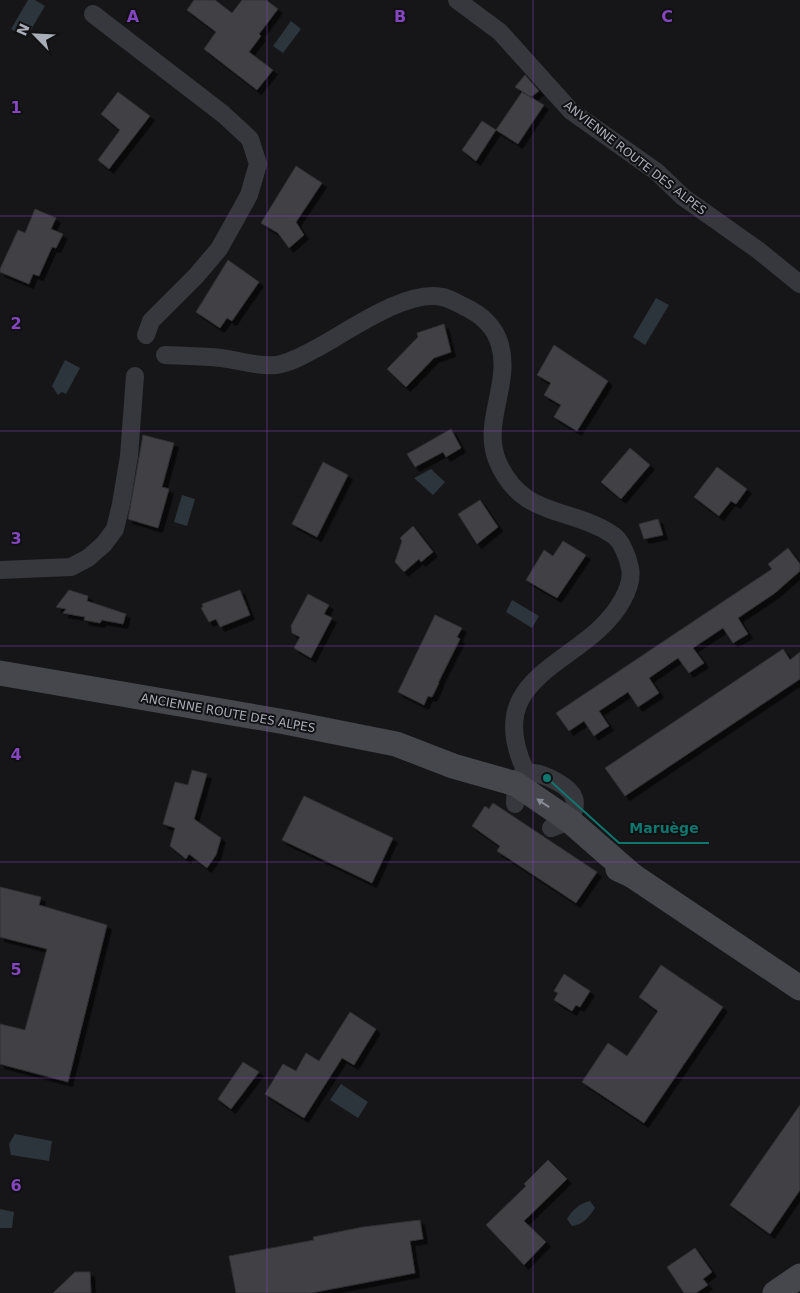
<svg xmlns="http://www.w3.org/2000/svg" width="800" height="1293" font-family="'DejaVu Sans',sans-serif">
	<style>
		.water { fill: #2c353c }
		.building { fill: #404145; stroke: #303034; filter: url(#shadow) }
		.lines { fill: none; stroke-linecap: round; stroke-linejoin: round }
		.street { stroke: #37383d; stroke-width: 18 }
		.secondary { stroke: #45474d; stroke-width: 25 }
		.oneway { fill: #858993 }
		.grid { fill: none; stroke: #8446be; stroke-width: 1; stroke-opacity: 0.55 }
		.labels { text-anchor: middle; stroke-width: 4; stroke-linejoin: round; paint-order: stroke }
		.street-label { font-size: 12px; fill: #a8adb8; stroke: #111113 }
		.grid-label { font-size: 16px; text-anchor: middle; font-weight: bold; fill: #8446be; stroke: #111113; stroke-width: 4; stroke-linejoin: round; paint-order: stroke }
		.leader { fill: none; stroke: #0f766e; stroke-width: 2 }
		.callout-dot { fill: #0f766e; stroke: #111113; stroke-width: 2 }
		.callout-label { font-size: 14px; text-anchor: middle; font-weight: bold; fill: #0f766e; stroke: #111113; stroke-width: 4; stroke-linejoin: round; paint-order: stroke }
	</style>
	<defs>
		<filter id="shadow"><feDropShadow dx="4.5" dy="4.5" stdDeviation="0" flood-color="#0009"/></filter>
	</defs>
	<rect width="100%" height="100%" fill="#161618"/>
	<g class="water">
		<polygon points="28,0 35,0 45,6 26,38 11,29"/>
		<polygon points="291,21 301,29 283,53 273,46"/>
		<polygon points="656,298 669,305 645,345 633,337"/>
		<polygon points="65,360 80,368 66,394 62,392 58,395 52,386"/>
		<polygon points="431,469 445,482 433,495 414,478"/>
		<polygon points="182,495 195,499 187,526 174,522"/>
		<polygon points="512,600 539,616 532,628 506,612"/>
		<polygon points="341,1084 368,1102 358,1118 330,1100"/>
		<polygon points="15,1134 52,1141 49,1161 11,1155 9,1144"/>
		<path d="M 590,1201 L 595,1208 C 589,1217 583,1225 572,1226 L 567,1219 C 572,1210 580,1203 590,1201 Z"/>
		<polygon points="0,1209 14,1212 12,1228 0,1228"/>
	</g>
	<g class="building">
		<polygon points="194,0 215,0 232,13 242,0 266,0 278,9 259,34 261,36 249,52 273,70 257,90 204,49 216,32 187,10"/>
		<polygon points="525,75 539,91 531,97 515,87"/>
		<polygon points="118,92 150,116 109,169 98,160 120,130 101,114"/>
		<polygon points="522,92 544,105 518,144 496,130"/>
		<polygon points="482,121 496,130 476,161 462,150"/>
		<polygon points="296,166 322,183 296,222 304,235 289,248 278,233 261,223"/>
		<polygon points="35,209 56,218 51,229 63,234 56,248 52,247 39,276 33,274 29,284 0,272 0,269 18,230 25,233"/>
		<polygon points="228,260 259,282 232,321 227,318 220,328 196,312"/>
		<polygon points="444,324 451,352 434,358 406,387 387,369 418,337 417,333"/>
		<polygon points="554,345 608,381 577,431 554,417 561,405 544,395 551,383 537,375"/>
		<polygon points="451,429 461,448 446,457 443,452 415,467 407,454"/>
		<polygon points="143,435 174,443 162,487 169,489 158,528 128,519"/>
		<polygon points="630,448 650,465 621,499 601,482"/>
		<polygon points="323,462 348,475 317,537 292,524"/>
		<polygon points="717,467 747,489 736,504 731,501 719,516 694,497"/>
		<polygon points="480,500 498,527 477,544 458,514"/>
		<polygon points="658,519 663,535 644,539 639,524"/>
		<polygon points="413,526 433,552 421,562 419,559 404,572 395,562 402,541 400,538"/>
		<polygon points="563,541 586,555 557,598 526,580 544,550 553,556"/>
		<polygon points="788,548 800,564 800,571 775,593 738,618 748,634 733,643 723,628 693,648 704,663 689,673 678,658 649,678 659,693 638,707 628,692 599,711 609,726 601,731 594,736 584,721 569,731 556,713 772,569 768,564"/>
		<polygon points="69,590 88,596 87,601 126,614 123,624 102,620 100,623 84,620 85,617 63,613 66,609 56,607"/>
		<polygon points="240,590 250,615 220,627 216,619 209,622 201,608 203,607 202,604"/>
		<polygon points="308,594 329,605 324,614 332,618 311,658 294,648 300,637 292,633 291,626"/>
		<polygon points="435,615 462,628 457,637 460,639 438,683 439,683 432,697 428,696 424,705 398,692"/>
		<polygon points="783,649 790,660 800,652 800,679 625,796 605,768"/>
		<polygon points="192,770 207,774 194,819 221,838 216,855 207,868 189,854 186,859 170,846 175,828 163,824 175,782 188,785"/>
		<polygon points="304,796 393,838 372,883 282,840"/>
		<polygon points="493,803 597,872 576,903 497,851 500,846 472,826 485,806 489,809"/>
		<polygon points="0,887 41,897 39,905 107,925 68,1082 0,1064 0,1024 25,1030 47,949 0,937"/>
		<polygon points="661,965 723,1007 644,1123 582,1082 608,1043 627,1056 658,1011 639,997"/>
		<polygon points="564,974 590,991 580,1007 576,1005 572,1011 554,1000 558,993 554,991"/>
		<polygon points="350,1012 376,1029 354,1065 342,1058 304,1118 265,1094 283,1064 296,1071 306,1053 319,1061"/>
		<polygon points="243,1062 259,1072 231,1109 218,1099"/>
		<polygon points="800,1105 800,1190 770,1234 730,1205"/>
		<polygon points="548,1160 567,1179 524,1221 546,1242 524,1265 486,1225 526,1186 524,1184"/>
		<polygon points="420,1220 423,1239 410,1241 415,1273 311,1293 236,1293 229,1256 314,1240 313,1237 363,1227"/>
		<polygon points="695,1248 712,1272 703,1279 708,1285 696,1293 684,1293 667,1267"/>
		<polygon points="75,1272 90,1272 91,1293 53,1293"/>
	</g>
	<g class="lines">
		<g class="street">
			<polyline points="457,0 500,32 571,111 657,172 683,197 758,250 800,284"/>
			<polyline points="93,14 223,114 250,139 258,164 249,195 219,249 196,276 151,321 146,335"/>
			<path d="M 165,355 C 184,356 202,356 221,358 C 238,360 259,367 276,365 C 291,363 306,354 319,347 C 350,330 407,289 442,297 C 449,298 457,303 463,306 C 481,314 495,327 500,345 C 511,384 482,422 497,460 C 521,519 570,506 613,535 C 622,541 628,558 630,568 C 632,578 628,590 623,599 C 588,666 476,671 527,774"/>
			<polyline points="0,570 71,567 88,558 104,544 115,529 121,504 129,456 135,376"/>
			<path d="M 515,804 L 516,784 L 519,777 C 523,775 529,772 534,773 C 546,775 570,786 574,798 C 577,805 572,815 570,821 L 551,828"/>
		</g>
		<g class="secondary">
			<polyline points="0,673 285,722 396,744 453,766 516,784 570,821 633,876"/>
			<polyline points="618,869 633,876 800,988"/>
			<polyline points="775,1293 800,1276"/>
		</g>
	</g>
	<defs><path id="oneway-solid" d="M-6-.8H1V-3.2L6.5 0L1 3.2V.8H-6Z" transform="scale(1.25)"/></defs>
	<use class="oneway" href="#oneway-solid" transform="translate(543 803) rotate(-146)"/>
	<path class="grid" d="M 267,0 L 267,1293M 533,0 L 533,1293M 0,216 L 800,216M 0,431 L 800,431M 0,646 L 800,646M 0,862 L 800,862M 0,1078 L 800,1078"/>
	<g class="labels">
		<g class="street-label">
			<text transform="translate(635 158) rotate(38)" y="4">ANVIENNE ROUTE DES ALPES</text>
			<text transform="translate(228 713) rotate(10)" y="4">ANCIENNE ROUTE DES ALPES</text>
		</g>
	</g>
	<g class="grid-label">
		<text x="133" y="22">A</text>
		<text x="400" y="22">B</text>
		<text x="667" y="22">C</text>
		<text x="16" y="113">1</text>
		<text x="16" y="329">2</text>
		<text x="16" y="544">3</text>
		<text x="16" y="760">4</text>
		<text x="16" y="975">5</text>
		<text x="16" y="1191">6</text>
	</g>
	<path class="leader" d="M547 778L619 843H709"/>
	<circle class="callout-dot" cx="547" cy="778" r="5"/>
	<g class="callout-label">
		<text x="664" y="833">Maruège</text>
	</g>
	<g transform="translate(35 35) rotate(294)" stroke="#111113" stroke-width="4" paint-order="stroke">
	<path d="M0-4L9 19L0 12L-9 19Z" fill="#a8adb8"/>
	<text y="-8" font-size="14" font-weight="bold" text-anchor="middle" fill="#a8adb8">N</text>
	</g>
</svg>
